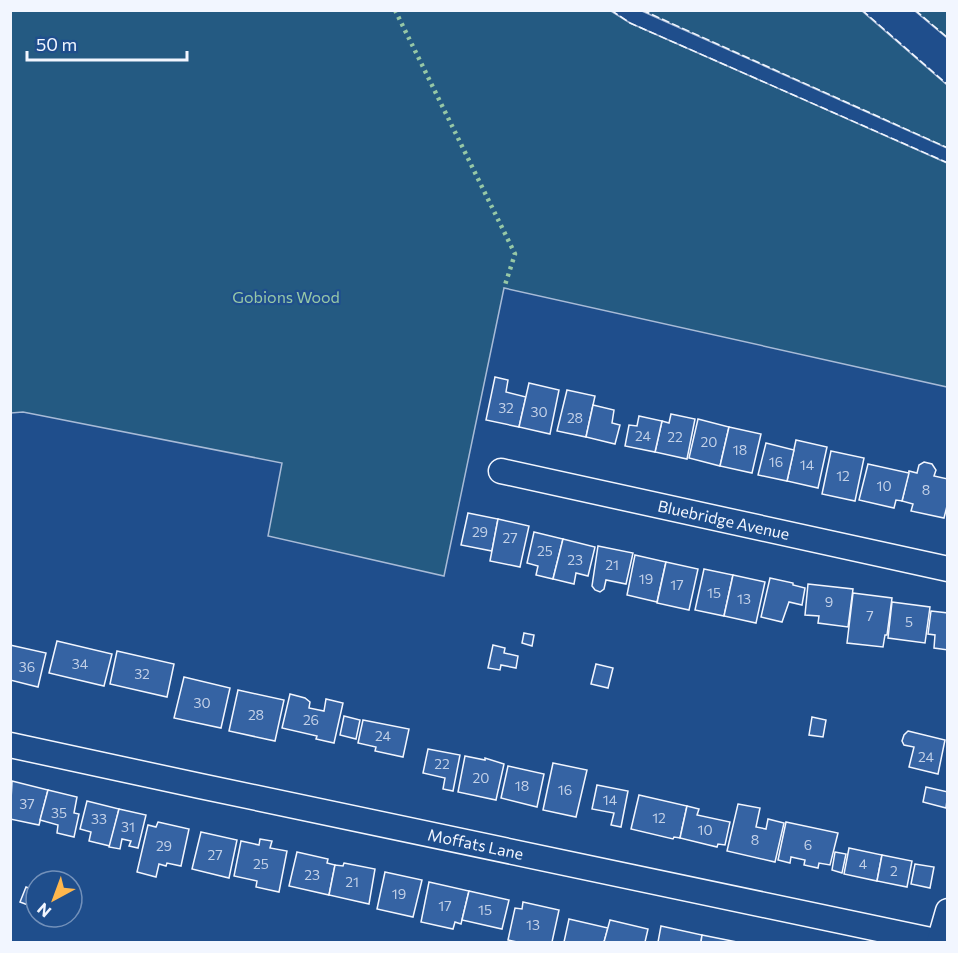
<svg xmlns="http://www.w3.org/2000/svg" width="958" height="953" font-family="Commissioner,sans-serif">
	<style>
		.green { fill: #245a82; stroke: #a8bbd7; stroke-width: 1.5 }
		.building { fill: #3563a3; stroke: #f2f6ff; stroke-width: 1.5 }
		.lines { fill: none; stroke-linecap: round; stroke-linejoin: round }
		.minor-casing { stroke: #f2f6ff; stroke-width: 27 }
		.minor { stroke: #1f4e8c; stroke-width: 24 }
		.hedge { stroke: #97c8a6; stroke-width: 4.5; stroke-dasharray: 3 4.5; stroke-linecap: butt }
		.fence { stroke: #f2f6ff; stroke-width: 1.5; stroke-dasharray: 8 3; stroke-linecap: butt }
		.labels { text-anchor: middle; stroke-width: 4.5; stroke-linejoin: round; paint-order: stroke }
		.number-label { font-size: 14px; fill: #c3d1e8 }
		.park-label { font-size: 16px; fill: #97c8a6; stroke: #1f4e8c }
		.street-label { font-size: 16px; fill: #f2f6ff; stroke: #1f4e8c }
	</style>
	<rect width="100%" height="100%" fill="#1f4e8c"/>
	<g class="green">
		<polygon points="10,11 611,11 630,23 947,163 947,387 504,288 444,576 268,536 282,463 23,412 11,413"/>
		<polygon points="642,11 862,11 947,85 947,148"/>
		<polygon points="915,11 947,11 947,38"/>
	</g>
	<g class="building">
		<polygon points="495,377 508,380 506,392 526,397 519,427 486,420"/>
		<polygon points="529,383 559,390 550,434 519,427"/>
		<polygon points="567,390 595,396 586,437 557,431"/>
		<polygon points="593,405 614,410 612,423 620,425 615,444 586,437"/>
		<polygon points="671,414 695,419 687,459 655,452 662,421 669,423"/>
		<polygon points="639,416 662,421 655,452 625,446 629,425 637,426"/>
		<polygon points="698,419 729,427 720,466 689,458"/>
		<polygon points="729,427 761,434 752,473 720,466"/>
		<polygon points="796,440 827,447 818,488 787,481"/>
		<polygon points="766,443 794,450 787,481 758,475"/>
		<polygon points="831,451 864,458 855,501 822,494"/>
		<polygon points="924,462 932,464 936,470 934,476 948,479 948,502 944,518 911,511 913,504 902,501 909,471 917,473 919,465"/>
		<polygon points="868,464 909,473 902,501 896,500 894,508 859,500"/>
		<polygon points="468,513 498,519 492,551 461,545"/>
		<polygon points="498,519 529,526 520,567 490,561"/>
		<polygon points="534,532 563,539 553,579 536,575 538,566 527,563"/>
		<polygon points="563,539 595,547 588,576 576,573 574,584 553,579"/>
		<polygon points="598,546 633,553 626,584 606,580 604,589 600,592 595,590 592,586"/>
		<polygon points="635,555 666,562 657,602 627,595"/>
		<polygon points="666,562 698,569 689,610 657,603"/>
		<polygon points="704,569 733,575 724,616 695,610"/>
		<polygon points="733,575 765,582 756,623 724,616"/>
		<polygon points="770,578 793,583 793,585 805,588 802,605 789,602 782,622 761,617"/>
		<polygon points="808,584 853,589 848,627 818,623 819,616 805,615"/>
		<polygon points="853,593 892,598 887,635 885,635 883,647 847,643"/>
		<polygon points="892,602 930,607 925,643 888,638"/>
		<polygon points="931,611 948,613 948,650 934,648 935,635 928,634"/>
		<polygon points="524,633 534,635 532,646 522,643"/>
		<polygon points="57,641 112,654 104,686 49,673"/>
		<polygon points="10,645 46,653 38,687 10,680"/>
		<polygon points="493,645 505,648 504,653 518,656 516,668 501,665 500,670 488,668"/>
		<polygon points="117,651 174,664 167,697 110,684"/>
		<polygon points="596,664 613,668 608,688 591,684"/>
		<polygon points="184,677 230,688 221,728 174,718"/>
		<polygon points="238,690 284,700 275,741 229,731"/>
		<polygon points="290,694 305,698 310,702 309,708 324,711 326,699 343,703 334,743 316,739 317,736 282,728"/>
		<polygon points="344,716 360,720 356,739 340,735"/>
		<polygon points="812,717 826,720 823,737 809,735"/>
		<polygon points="363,720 409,729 403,757 375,751 376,747 358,743"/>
		<polygon points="908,731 945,740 938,774 909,767 914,747 904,745 902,741 904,735"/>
		<polygon points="428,749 460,755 453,791 443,789 445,778 423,773"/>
		<polygon points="465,756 485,760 485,758 504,764 496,800 458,792"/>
		<polygon points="553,763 587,770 576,817 543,810"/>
		<polygon points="508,766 544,774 537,807 501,798"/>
		<polygon points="12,781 48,790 39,825 10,819"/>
		<polygon points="597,785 628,791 621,827 611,825 614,813 592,809"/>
		<polygon points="926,787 948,792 946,808 923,802"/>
		<polygon points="48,790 77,797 74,813 79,814 74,837 57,833 58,825 40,820"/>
		<polygon points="639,795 687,806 680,838 674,837 673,839 631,829"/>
		<polygon points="87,801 119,809 110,846 89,841 91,832 80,829"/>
		<polygon points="738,804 760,808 756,827 766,829 768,819 784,823 775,862 727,851"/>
		<polygon points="687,806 699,809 697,815 730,822 725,845 718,844 717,847 680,838"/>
		<polygon points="119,809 146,815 138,848 129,846 131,841 122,839 120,849 109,847"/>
		<polygon points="158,822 189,829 181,866 167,863 166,866 159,864 156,877 137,872 148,825 156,827"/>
		<polygon points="786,822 838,833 830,865 819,863 818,868 804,865 805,860 791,857 790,863 778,860"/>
		<polygon points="201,832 237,840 229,878 192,869"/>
		<polygon points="260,839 272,841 270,848 287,851 279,892 256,887 257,881 234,876 241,841 259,845"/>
		<polygon points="849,848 882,855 877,881 844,874"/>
		<polygon points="297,852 328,859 327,863 335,865 329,895 289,886"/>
		<polygon points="835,852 846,854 842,873 832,870"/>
		<polygon points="882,855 912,861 907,887 877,881"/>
		<polygon points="344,863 375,869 369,904 329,895 335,865 343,866"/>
		<polygon points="915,864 934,867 930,888 911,884"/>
		<polygon points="385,872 422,880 413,917 377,909"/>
		<polygon points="429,882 469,891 461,924 455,922 453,929 421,922"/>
		<polygon points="26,887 36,891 36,908 20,902"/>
		<polygon points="469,891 509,900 502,929 462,920"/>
		<polygon points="523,902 559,910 552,942 517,942 508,940 515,908 522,909"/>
		<polygon points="569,919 608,928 604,942 564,942"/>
		<polygon points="610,920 648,929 645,942 604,942"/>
		<polygon points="661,926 702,935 701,942 658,942"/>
		<polygon points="702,935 737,942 701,942"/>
	</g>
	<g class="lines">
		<g class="minor-casing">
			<g id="minor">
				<path id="s1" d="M 501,471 L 948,569"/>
				<path id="s2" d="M 10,745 L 200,786 L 940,942"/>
				<polyline points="939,942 948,911"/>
			</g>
		</g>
		<use href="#minor" class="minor"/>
		<polyline class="hedge" points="395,10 515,254 504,288"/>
		<g class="fence">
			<polyline points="611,10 630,23 948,163"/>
			<polyline points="642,10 948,148"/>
			<polyline points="862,10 948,85"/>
			<polyline points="915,10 948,38"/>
		</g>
	</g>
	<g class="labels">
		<g class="number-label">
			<text x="506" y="413">32</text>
			<text x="539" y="417">30</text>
			<text x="575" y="423">28</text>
			<text x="643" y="441">24</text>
			<text x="675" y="442">22</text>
			<text x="709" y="447">20</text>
			<text x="740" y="455">18</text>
			<text x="776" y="467">16</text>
			<text x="807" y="470">14</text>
			<text x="843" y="481">12</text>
			<text x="884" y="491">10</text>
			<text x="926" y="495">8</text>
			<text x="480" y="537">29</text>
			<text x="510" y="543">27</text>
			<text x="545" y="556">25</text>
			<text x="575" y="565">23</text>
			<text x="612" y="570">21</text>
			<text x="646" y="584">19</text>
			<text x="677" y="590">17</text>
			<text x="714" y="598">15</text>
			<text x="744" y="604">13</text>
			<text x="829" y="607">9</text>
			<text x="870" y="621">7</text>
			<text x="909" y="627">5</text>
			<text x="80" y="669">34</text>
			<text x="27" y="672">36</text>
			<text x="142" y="679">32</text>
			<text x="202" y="708">30</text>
			<text x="256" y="720">28</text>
			<text x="311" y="725">26</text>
			<text x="383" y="741">24</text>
			<text x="926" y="762">24</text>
			<text x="442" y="769">22</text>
			<text x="481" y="783">20</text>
			<text x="522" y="791">18</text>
			<text x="565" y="795">16</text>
			<text x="610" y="805">14</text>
			<text x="27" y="809">37</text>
			<text x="59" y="818">35</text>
			<text x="659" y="823">12</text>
			<text x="99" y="824">33</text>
			<text x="128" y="832">31</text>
			<text x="705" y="835">10</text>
			<text x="755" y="845">8</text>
			<text x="808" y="850">6</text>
			<text x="164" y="851">29</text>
			<text x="215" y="860">27</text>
			<text x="261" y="869">25</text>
			<text x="863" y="869">4</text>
			<text x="894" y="876">2</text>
			<text x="312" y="880">23</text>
			<text x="352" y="887">21</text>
			<text x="399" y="899">19</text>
			<text x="445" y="911">17</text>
			<text x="485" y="915">15</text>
			<text x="533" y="930">13</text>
		</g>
		<g class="park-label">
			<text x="286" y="303">Gobions Wood</text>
		</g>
		<g class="street-label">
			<text dy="6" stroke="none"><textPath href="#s1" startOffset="228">Bluebridge Avenue</textPath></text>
			<text dy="6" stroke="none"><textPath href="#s2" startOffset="476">Moffats Lane</textPath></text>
		</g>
	</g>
	<rect width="958" height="953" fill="none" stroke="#f2f6ff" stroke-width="24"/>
	<g transform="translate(54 899) rotate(221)"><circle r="28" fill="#1f4e8c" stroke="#7391ba" stroke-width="1.5"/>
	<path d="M0-4.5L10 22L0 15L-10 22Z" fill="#ffb74d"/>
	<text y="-9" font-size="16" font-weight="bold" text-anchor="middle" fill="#f2f6ff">N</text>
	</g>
	<path d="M27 51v9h160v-9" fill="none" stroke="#f2f6ff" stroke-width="3"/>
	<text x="36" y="51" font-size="18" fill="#f2f6ff" stroke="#1f4e8c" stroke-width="4.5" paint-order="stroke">50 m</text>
</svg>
